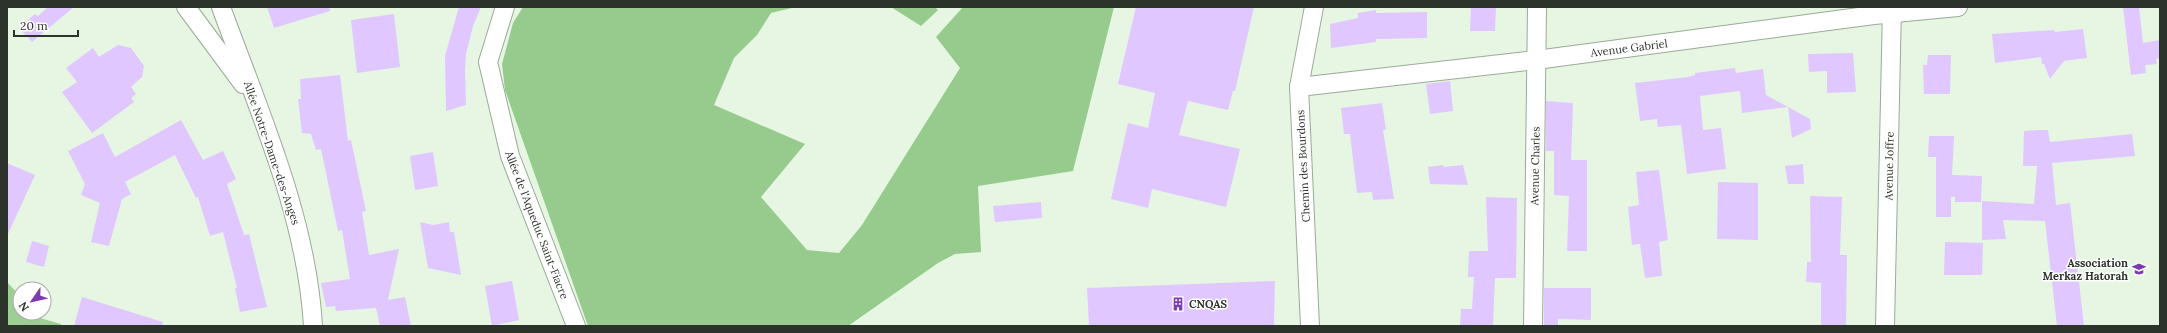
<svg xmlns="http://www.w3.org/2000/svg" width="2167" height="333" font-family="Lora,serif">
	<style>
		.green { fill: #9dcf95 }
		.forest { fill: #96cb8d }
		.building { fill: #e1c7ff }
		.lines { fill: none; stroke-linecap: round; stroke-linejoin: round }
		.street-casing { stroke: #9baa98; stroke-width: 20 }
		.street { stroke: #fff; stroke-width: 18 }
		.labels { text-anchor: middle; stroke-width: 3; stroke-linejoin: round; paint-order: stroke }
		.street-label { font-size: 11px; fill: #2c332b; stroke: #fff }
		.poi-label { font-size: 11px; font-weight: bold; fill: #2c332b; stroke: #fff; text-anchor: end }
	</style>
	<rect width="100%" height="100%" fill="#e6f6e3"/>
	<polygon class="green" points="7,282 20,296 20,313 35,313 40,318 61,324 61,326 7,326"/>
	<g class="forest">
		<polygon points="523,7 796,7 771,13 757,35 734,58 714,105 805,144 761,197 807,250 839,253 862,225 960,68 936,37 963,7 1114,7 1073,171 978,186 981,252 955,254 938,263 848,326 588,326 505,90 502,64 513,23"/>
		<polygon points="891,7 935,7 938,10 921,26"/>
	</g>
	<g class="building">
		<polygon points="48,7 74,7 32,42 19,28 35,14 38,16"/>
		<polygon points="267,7 329,7 330,11 274,28"/>
		<polygon points="459,7 481,7 473,26 466,54 465,71 466,105 446,111 445,56"/>
		<polygon points="1136,7 1254,7 1235,91 1233,91 1228,110 1188,101 1179,135 1240,149 1226,207 1152,189 1148,208 1111,199 1128,123 1148,128 1155,93 1118,84"/>
		<polygon points="1471,7 1496,7 1495,31 1470,31"/>
		<polygon points="2123,7 2139,7 2143,43 2160,40 2160,58 2156,59 2157,64 2145,65 2146,73 2131,75"/>
		<polygon points="1376,10 1376,13 1427,12 1427,38 1376,39 1376,42 1331,48 1330,24 1358,18 1358,13"/>
		<polygon points="394,14 400,67 357,73 351,20"/>
		<polygon points="2083,29 2087,58 2064,61 2050,79 2044,64 2042,64 2041,57 1995,63 1992,34 2054,30 2055,32"/>
		<polygon points="118,45 131,48 144,66 142,77 131,87 136,94 131,98 134,102 92,133 62,92 77,82 66,68 93,48 99,57"/>
		<polygon points="1853,53 1856,92 1827,93 1827,71 1809,72 1808,54"/>
		<polygon points="1928,55 1951,55 1950,94 1924,94 1923,65 1927,65"/>
		<polygon points="1735,68 1736,73 1763,69 1766,95 1810,119 1811,129 1792,138 1788,107 1742,113 1740,91 1700,96 1703,130 1721,128 1726,169 1687,174 1681,125 1658,127 1657,119 1640,121 1635,83 1688,77 1695,75 1695,73"/>
		<polygon points="340,75 348,141 351,140 366,211 362,212 369,255 399,249 388,300 405,297 411,326 380,326 376,308 336,311 335,306 326,307 321,283 350,279 342,230 338,231 321,149 316,150 311,134 302,133 298,99 301,99 300,79"/>
		<polygon points="1450,81 1453,111 1430,114 1426,84"/>
		<polygon points="1546,101 1573,103 1571,160 1587,160 1587,251 1567,251 1569,196 1554,195 1554,151 1546,151"/>
		<polygon points="1382,103 1386,130 1383,130 1394,199 1373,200 1372,192 1357,193 1350,134 1344,134 1341,108"/>
		<polygon points="181,120 203,160 223,151 236,179 227,184 244,235 249,234 267,307 240,312 235,288 237,288 223,232 210,236 198,197 196,198 175,155 125,182 131,194 122,199 109,246 91,242 100,203 81,195 85,184 68,151 103,133 115,157"/>
		<polygon points="2039,130 2048,130 2050,142 2132,134 2135,156 2052,163 2056,205 2070,203 2084,326 2057,326 2045,221 2003,220 2006,239 1982,240 1982,201 2034,204 2037,166 2023,166 2024,131"/>
		<polygon points="1929,136 1954,136 1952,175 1982,176 1981,202 1955,202 1955,197 1951,197 1951,217 1936,217 1936,157 1928,157"/>
		<polygon points="433,152 438,186 415,190 410,156"/>
		<polygon points="7,163 35,175 7,236"/>
		<polygon points="1803,164 1804,184 1788,184 1785,166"/>
		<polygon points="1443,165 1444,167 1463,165 1468,185 1430,184 1428,167"/>
		<polygon points="1659,170 1668,240 1659,242 1662,276 1645,278 1640,244 1632,245 1628,207 1639,205 1636,172"/>
		<polygon points="1718,182 1758,183 1758,240 1717,239"/>
		<polygon points="1810,196 1842,197 1840,255 1847,255 1846,326 1821,326 1821,283 1806,282 1807,262 1811,262"/>
		<polygon points="1486,197 1517,198 1516,278 1495,278 1493,326 1460,326 1461,309 1472,309 1474,277 1468,277 1469,251 1488,251"/>
		<polygon points="1041,202 1042,218 995,222 993,206"/>
		<polygon points="420,222 433,225 449,222 450,232 454,232 461,275 428,268"/>
		<polygon points="32,241 49,246 44,267 26,262"/>
		<polygon points="1945,242 1983,243 1982,275 1944,275"/>
		<polygon points="512,281 519,320 492,326 485,286"/>
		<polygon points="1275,281 1274,326 1089,326 1087,288"/>
		<polygon points="1544,288 1591,288 1591,320 1558,319 1558,326 1544,326"/>
		<polygon points="82,297 163,322 162,326 74,326"/>
	</g>
	<g class="lines">
		<g class="street-casing">
			<g id="street">
				<polyline points="186,7 243,84"/>
				<path d="M 221,7 C 258,109 307,217 313,326"/>
				<polyline points="505,7 488,62 510,156 576,326"/>
				<polyline points="1299,87 1536,60 1874,15 1958,7"/>
				<polyline points="1310,326 1299,87 1314,7"/>
				<polyline points="1533,326 1537,7"/>
				<polyline points="1885,326 1892,7"/>
			</g>
		</g>
		<use href="#street" class="street"/>
	</g>
	<defs>
		<g id="school-bare" transform="scale(1.08)"><path d="M0-5L7-2L0 1L-7-2ZM-4 1L0 2.5L4 1V4Q0 6-4 4Z" fill="#7c3bb0" stroke="#fff" stroke-width="2.5" paint-order="stroke"/></g>
		<g id="building-bare" transform="scale(1.08)"><path d="M-4-6H4V6H1V3H-1V6H-4ZM-2.5-4.3h1.7v1.8h-1.7ZM.8-4.3h1.7v1.8H.8ZM-2.5-1h1.7V.8h-1.7ZM.8-1h1.7V.8H.8Z" fill="#7c3bb0" stroke="#fff" stroke-width="2.5" paint-order="stroke"/></g>
	</defs>
	<g fill-rule="evenodd">
		<use href="#school-bare" x="2139" y="269"/>
		<use href="#building-bare" x="1178" y="304"/>
	</g>
	<g class="labels">
		<g class="street-label">
			<text transform="translate(1629 48) rotate(-7)" y="4">Avenue Gabriel</text>
			<text transform="translate(272 153) rotate(71)" y="4">Allée Notre-Dame-des-Anges</text>
			<text transform="translate(1303 166) rotate(-93)" y="4">Chemin des Bourdons</text>
			<text transform="translate(1535 166) rotate(-89)" y="4">Avenue Charles</text>
			<text transform="translate(1889 166) rotate(-89)" y="4">Avenue Joffre</text>
			<text transform="translate(537 225) rotate(69)" y="4">Allée de l'Aqueduc Saint-Fiacre</text>
		</g>
		<g class="poi-label">
			<text x="2128" y="267">Association<tspan x="2128" dy="13">Merkaz Hatorah</tspan></text>
			<text x="1189" y="308" text-anchor="start">CNQAS</text>
		</g>
	</g>
	<rect width="2167" height="333" fill="none" stroke="#2c332b" stroke-width="16"/>
	<g transform="translate(32 301) rotate(236)"><circle r="19" fill="#ffffff" stroke="#abadaa"/>
	<path d="M0-3L7 15L0 10L-7 15Z" fill="#7c3bb0"/>
	<text y="-6" font-size="11" font-weight="bold" text-anchor="middle" fill="#2c332b">N</text>
	</g>
	<path d="M14 30v6h64v-6" fill="none" stroke="#2c332b" stroke-width="2"/>
	<text x="20" y="30" font-size="12" fill="#2c332b" stroke="#ffffff" stroke-width="3" paint-order="stroke">20 m</text>
</svg>
